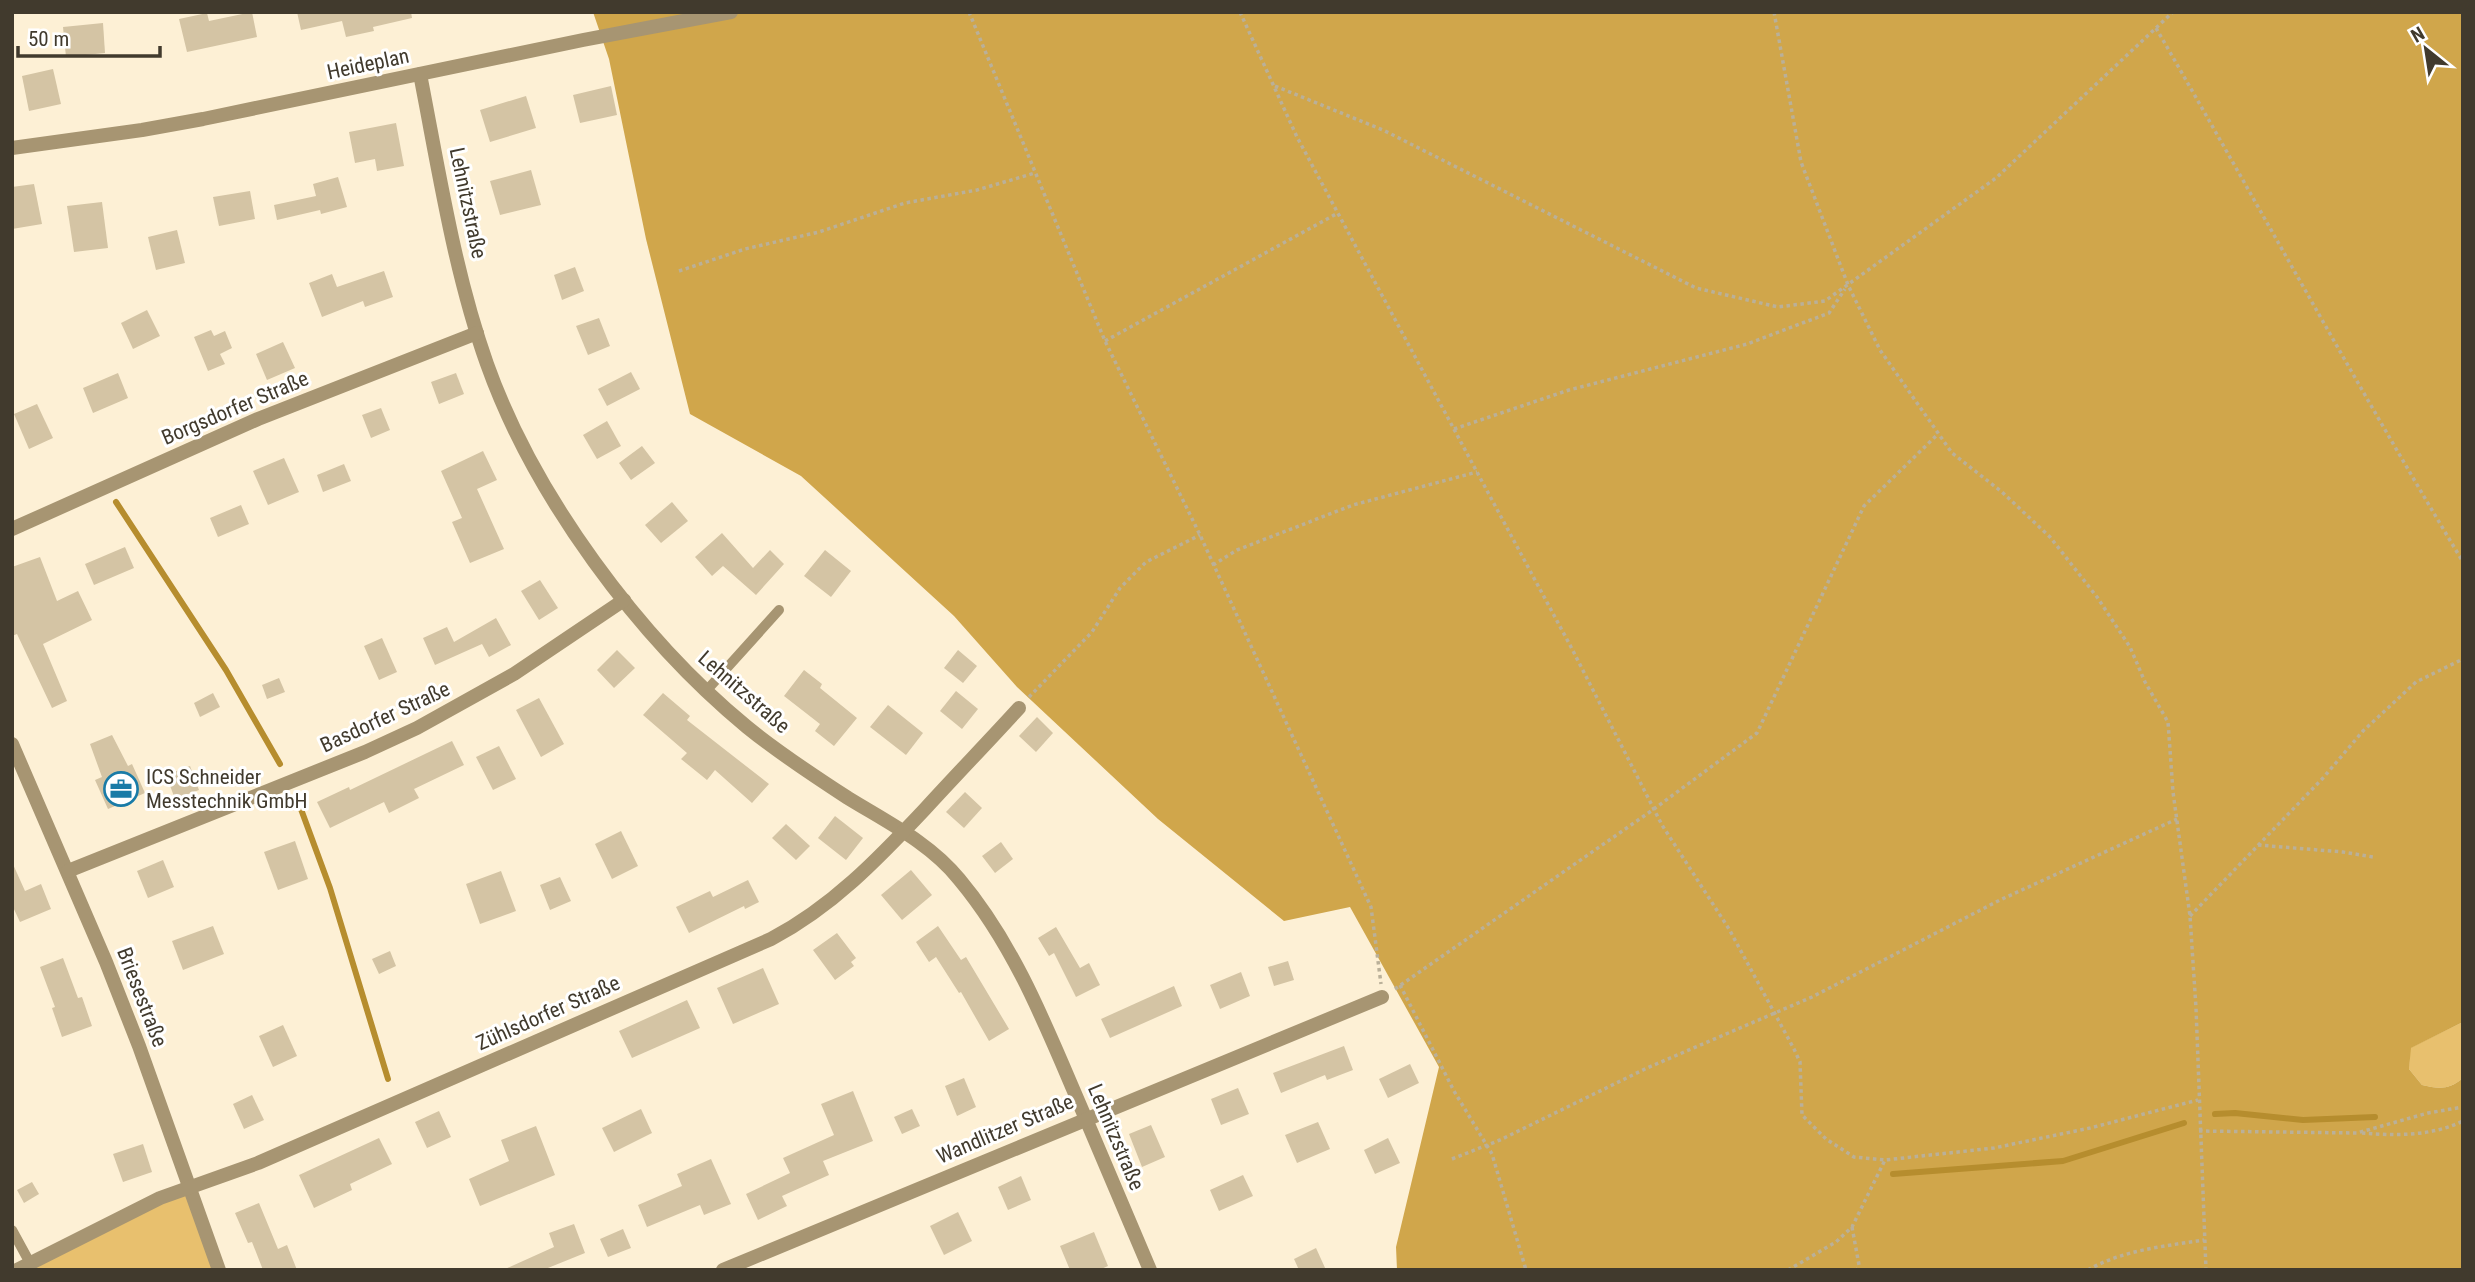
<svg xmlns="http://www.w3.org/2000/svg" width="2475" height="1282" font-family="'Roboto Condensed',sans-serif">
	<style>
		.green { fill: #e8c06e }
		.forest { fill: #d0a64b }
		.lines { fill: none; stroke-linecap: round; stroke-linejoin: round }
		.stream { stroke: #b68d2e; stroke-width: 6 }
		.building { fill: #d4c4a4 }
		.path { stroke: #bab099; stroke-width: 3.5; stroke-dasharray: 3.5 3.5; stroke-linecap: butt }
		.service { stroke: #a79572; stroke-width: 10 }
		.minor { stroke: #a79572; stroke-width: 14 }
		.labels { text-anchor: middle; stroke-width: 6; stroke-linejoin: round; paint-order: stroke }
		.street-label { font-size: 21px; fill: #413a2d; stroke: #fff }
		.poi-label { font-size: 21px; fill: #413a2d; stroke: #fff; text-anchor: start }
	</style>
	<rect width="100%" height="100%" fill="#fdf0d5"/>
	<g class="green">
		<path d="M 2463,1022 L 2463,1078 C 2449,1090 2439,1089 2422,1085 L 2409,1069 L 2410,1048 Z"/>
		<polygon points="189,1188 219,1270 18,1270"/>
	</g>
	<path class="forest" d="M 593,12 L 2463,12 L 2463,1022 L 2411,1048 L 2409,1069 L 2422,1085 C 2439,1089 2449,1090 2463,1078 L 2463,1270 L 1397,1270 L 1396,1247 L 1439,1067 L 1350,907 L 1284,921 L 1158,819 L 1017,687 L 954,616 L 801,476 L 690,414 L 646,239 L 609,59 Z"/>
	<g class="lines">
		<g class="stream">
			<polyline points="116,502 226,670 280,764"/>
			<polyline points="298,801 330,888 388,1079"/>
			<polyline points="2215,1114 2235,1113 2303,1120 2375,1117"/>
			<polyline points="1893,1174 2063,1161 2184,1123"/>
		</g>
	</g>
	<g class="building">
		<polygon points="252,12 257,37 187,52 179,19 207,13 209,21"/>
		<polygon points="297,12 411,12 412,18 373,27 374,31 346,37 342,21 301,30"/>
		<polygon points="103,23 105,53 66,57 63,27"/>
		<polygon points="53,69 61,104 29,111 22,76"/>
		<polygon points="611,86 617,115 580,123 573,95"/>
		<polygon points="526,96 536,128 490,142 480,110"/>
		<polygon points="396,123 404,166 377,171 375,159 355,163 349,132"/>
		<polygon points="531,170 541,205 500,215 490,181"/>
		<polygon points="338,177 347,207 321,214 320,210 277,220 274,205 316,196 313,184"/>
		<polygon points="34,184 42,224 12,229 12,187"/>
		<polygon points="250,191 255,219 219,226 213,197"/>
		<polygon points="102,202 108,248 74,252 67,206"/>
		<polygon points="177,230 185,263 156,270 148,237"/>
		<polygon points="575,267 584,291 562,300 554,275"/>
		<polygon points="384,271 393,297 365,307 363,301 322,317 309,283 332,274 337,287"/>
		<polygon points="147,310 160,336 133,349 121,323"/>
		<polygon points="599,318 610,346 588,355 576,326"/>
		<polygon points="211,330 214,336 225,331 232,348 220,354 225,364 208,371 194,337"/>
		<polygon points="283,342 295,368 267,380 256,354"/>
		<polygon points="631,372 640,389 607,406 598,389"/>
		<polygon points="118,373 128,398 93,413 83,388"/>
		<polygon points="456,373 464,394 439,404 431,382"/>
		<polygon points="37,404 53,438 29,449 14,414"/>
		<polygon points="381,408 390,430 371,438 362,415"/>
		<polygon points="607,421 621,446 597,459 583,435"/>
		<polygon points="642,446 655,463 631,480 619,463"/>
		<polygon points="483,451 497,480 477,489 504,549 470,563 452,522 462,518 441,471"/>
		<polygon points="284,458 299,492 268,505 253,471"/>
		<polygon points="344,464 351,481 323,492 317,475"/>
		<polygon points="672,502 688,521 661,543 645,525"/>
		<polygon points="241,505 249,524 218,537 210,518"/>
		<polygon points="722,533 753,568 770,550 784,564 756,595 723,566 712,576 695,557"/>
		<polygon points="125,547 134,568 94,585 85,564"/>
		<polygon points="825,550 851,571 831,597 804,576"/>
		<polygon points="40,557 57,601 78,591 92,620 43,644 67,701 52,708 17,634 12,636 12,567"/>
		<polygon points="540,580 558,608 539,620 521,591"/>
		<polygon points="496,618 511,645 489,657 482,644 435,665 423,638 447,627 454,642"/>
		<polygon points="382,638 397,672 379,680 364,646"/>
		<polygon points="617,650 635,668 614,688 597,670"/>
		<polygon points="958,650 977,666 963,683 944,668"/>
		<polygon points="804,670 822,684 820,688 857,718 834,746 815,731 820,724 784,696"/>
		<polygon points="279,678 285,692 267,699 262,685"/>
		<polygon points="956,691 978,709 962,729 940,711"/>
		<polygon points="213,693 220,707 200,717 194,703"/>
		<polygon points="663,693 690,716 687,720 769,784 752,803 715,770 707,780 681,759 687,753 643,715"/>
		<polygon points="539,698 564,744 541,757 516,710"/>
		<polygon points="888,705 923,733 906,755 870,727"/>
		<polygon points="1037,717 1053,733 1036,752 1019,736"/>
		<polygon points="112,735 128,766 132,764 145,793 108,809 95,780 102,777 90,744"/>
		<polygon points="452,741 464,765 414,789 419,798 389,813 384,802 330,828 317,802 349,787 350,790"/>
		<polygon points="499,746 516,779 493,790 476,757"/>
		<polygon points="190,766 199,790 175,799 166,775"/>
		<polygon points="965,792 982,808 964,828 946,812"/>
		<polygon points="835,816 863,838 846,860 818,838"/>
		<polygon points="786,824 810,846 796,860 772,838"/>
		<polygon points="621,831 638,866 612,879 595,844"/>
		<polygon points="295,841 308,879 278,890 264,852"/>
		<polygon points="1001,842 1013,859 995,873 982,856"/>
		<polygon points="163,860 174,887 148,898 137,871"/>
		<polygon points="12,862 25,891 41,884 51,909 20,922 12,905"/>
		<polygon points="911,870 932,895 902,920 881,895"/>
		<polygon points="501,871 516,911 480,924 466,884"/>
		<polygon points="560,877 571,901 550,910 540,885"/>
		<polygon points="748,880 759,902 745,909 744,906 689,933 676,907 710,891 713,897"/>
		<polygon points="213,926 224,954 183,970 172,941"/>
		<polygon points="938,926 961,960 966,957 1009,1029 989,1041 961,992 959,993 936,957 929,962 916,942"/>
		<polygon points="1056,927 1080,968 1089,963 1100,985 1076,997 1054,953 1049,956 1038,938"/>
		<polygon points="837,933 856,958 851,962 854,966 835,980 813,950"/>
		<polygon points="390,951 396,966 379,974 372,959"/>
		<polygon points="63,958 78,998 82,997 92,1026 62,1037 52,1008 55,1007 40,967"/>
		<polygon points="1288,961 1294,980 1274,986 1268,967"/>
		<polygon points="763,968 779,1004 733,1024 717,988"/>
		<polygon points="1241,972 1250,996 1220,1009 1210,985"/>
		<polygon points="1174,986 1182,1006 1110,1038 1101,1019"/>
		<polygon points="687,1000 700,1028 632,1058 619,1031"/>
		<polygon points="283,1025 297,1056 273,1067 259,1036"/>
		<polygon points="1344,1046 1353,1070 1327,1080 1325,1075 1281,1093 1273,1073"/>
		<polygon points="1410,1064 1419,1083 1388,1098 1379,1079"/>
		<polygon points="964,1078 976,1107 957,1116 945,1086"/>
		<polygon points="1238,1088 1249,1114 1221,1125 1211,1099"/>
		<polygon points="853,1091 873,1141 823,1161 829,1175 782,1196 787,1206 758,1220 746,1194 790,1173 783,1158 834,1135 821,1104"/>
		<polygon points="252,1095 264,1120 244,1129 233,1104"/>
		<polygon points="641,1109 652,1133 614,1152 602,1128"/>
		<polygon points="912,1109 920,1126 902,1134 894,1117"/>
		<polygon points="439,1111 451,1137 427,1148 415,1122"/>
		<polygon points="1318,1122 1330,1149 1297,1163 1285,1135"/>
		<polygon points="1151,1125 1165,1157 1142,1167 1129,1134"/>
		<polygon points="536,1126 555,1175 480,1206 469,1179 509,1161 501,1140"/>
		<polygon points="379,1138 392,1164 350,1184 352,1190 314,1208 299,1175"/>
		<polygon points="1388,1138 1400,1163 1375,1174 1364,1150"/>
		<polygon points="143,1144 152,1172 123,1182 113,1154"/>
		<polygon points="711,1159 731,1204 704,1215 700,1205 647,1227 638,1205 682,1186 677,1174"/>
		<polygon points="1243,1175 1253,1196 1219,1211 1210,1190"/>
		<polygon points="1021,1176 1031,1200 1008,1210 998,1187"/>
		<polygon points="32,1182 39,1194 24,1203 17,1190"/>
		<polygon points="259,1203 278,1249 287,1245 297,1270 263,1270 252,1242 248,1243 235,1213"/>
		<polygon points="958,1212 972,1241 944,1255 930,1226"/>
		<polygon points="574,1224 585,1253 543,1270 503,1270 554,1247 549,1233"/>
		<polygon points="623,1229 631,1248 608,1257 600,1239"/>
		<polygon points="1094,1232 1108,1266 1099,1270 1070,1270 1060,1246"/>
		<polygon points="1316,1248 1326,1270 1299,1270 1294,1259"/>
	</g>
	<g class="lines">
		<g class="path">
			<polyline points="969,12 1105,341 1200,535 1371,907 1381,984"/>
			<polyline points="1240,12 1297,137 1571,647 1662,825 1729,929 1794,1049 1800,1062 1802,1115 1826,1139 1854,1157 1885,1160"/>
			<polyline points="1774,12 1801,162 1848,285 1880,350 1952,453 2002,492 2050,537 2097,597 2130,647 2145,682 2168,722 2173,792 2190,916 2196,1008 2206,1270"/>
			<path d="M 2156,28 C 2259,206 2357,386 2463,562"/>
			<polyline points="1275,86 1383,130 1696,288 1778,307 1825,301 1996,178 2173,12"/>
			<polyline points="679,271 745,249 819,232 905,203 977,190 1035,173"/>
			<polyline points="1105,341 1338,213"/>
			<polyline points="1454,429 1569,390 1747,344 1829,313 1845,289"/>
			<polyline points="1213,565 1237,550 1353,505 1477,472"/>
			<polyline points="1029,697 1092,632 1120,588 1146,562 1200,535"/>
			<polyline points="2258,845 2343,852 2373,857"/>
			<polyline points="2190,916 2323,778 2363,731 2416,682 2463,659"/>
			<polyline points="1400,985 1454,1091 1492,1154 1526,1270"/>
			<polyline points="1395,989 1654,809 1757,733 1864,506 1938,434"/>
			<polyline points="2199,1131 2357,1133 2428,1113 2463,1107"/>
			<path d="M 2362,1133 C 2395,1136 2433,1136 2463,1121"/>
			<polyline points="1452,1159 1500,1140 1647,1068 1812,997 2000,900 2177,819"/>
			<polyline points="1852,1227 1859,1265 1857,1270"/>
			<polyline points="1788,1270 1836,1242 1852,1227 1885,1160 1994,1148 2090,1128 2198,1100"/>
			<path d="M 2088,1270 C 2122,1250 2166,1246 2204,1240"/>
		</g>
		<g class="service">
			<polyline points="707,690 779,610"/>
			<polyline points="12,1230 30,1263"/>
		</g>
		<g class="minor">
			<path d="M 420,74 C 439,171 454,271 487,364 C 534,496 639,638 747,727 C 779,753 814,776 848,798 C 887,822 930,843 959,879 C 1011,941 1042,1016 1073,1089 C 1099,1149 1124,1209 1150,1270"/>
			<polyline points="12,148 142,130 203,119 583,40 731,12"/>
			<polyline points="12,529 258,419 477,333"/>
			<polyline points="12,744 106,962 139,1046 219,1270"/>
			<polyline points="68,871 365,752 417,728 514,674 624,600"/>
			<path d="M 17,1270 L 160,1198 L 258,1163 L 771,939 C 832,907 878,859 925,809 C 956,775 988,742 1019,708"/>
			<polyline points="723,1270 1382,997"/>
		</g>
	</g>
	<defs>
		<g id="office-ring" transform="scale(1.75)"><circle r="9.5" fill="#fff" stroke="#197ba7" stroke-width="1.5"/><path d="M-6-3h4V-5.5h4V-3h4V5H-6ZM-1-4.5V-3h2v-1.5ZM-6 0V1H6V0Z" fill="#197ba7"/></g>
	</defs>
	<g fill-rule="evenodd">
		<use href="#office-ring" x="121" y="789"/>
	</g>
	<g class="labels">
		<g class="street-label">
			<text transform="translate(368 64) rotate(-12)" y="7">Heideplan</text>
			<text transform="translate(468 203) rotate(78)" y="7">Lehnitzstraße</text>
			<text transform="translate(235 408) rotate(-23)" y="7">Borgsdorfer Straße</text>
			<text transform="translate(744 692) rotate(41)" y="7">Lehnitzstraße</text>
			<text transform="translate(385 717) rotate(-25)" y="7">Basdorfer Straße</text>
			<text transform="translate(142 997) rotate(69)" y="7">Briesestraße</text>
			<text transform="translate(548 1013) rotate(-24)" y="7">Zühlsdorfer Straße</text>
			<text transform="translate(1005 1129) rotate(-23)" y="7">Wandlitzer Straße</text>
			<text transform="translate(1116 1137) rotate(67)" y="7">Lehnitzstraße</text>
		</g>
		<g class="poi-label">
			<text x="146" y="784">ICS Schneider<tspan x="146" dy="24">Messtechnik GmbH</tspan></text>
		</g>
	</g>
	<rect width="2475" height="1282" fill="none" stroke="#413a2d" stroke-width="28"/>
	<g transform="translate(2426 49) rotate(330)" stroke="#ffffff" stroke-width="5" paint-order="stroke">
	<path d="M0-5L12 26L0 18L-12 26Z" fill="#413a2d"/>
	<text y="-10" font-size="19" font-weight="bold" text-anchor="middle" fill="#413a2d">N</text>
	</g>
	<path d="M18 46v10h142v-10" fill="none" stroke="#413a2d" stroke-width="3.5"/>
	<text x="28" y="46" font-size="21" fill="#413a2d" stroke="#ffffff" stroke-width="5" paint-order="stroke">50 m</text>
</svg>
